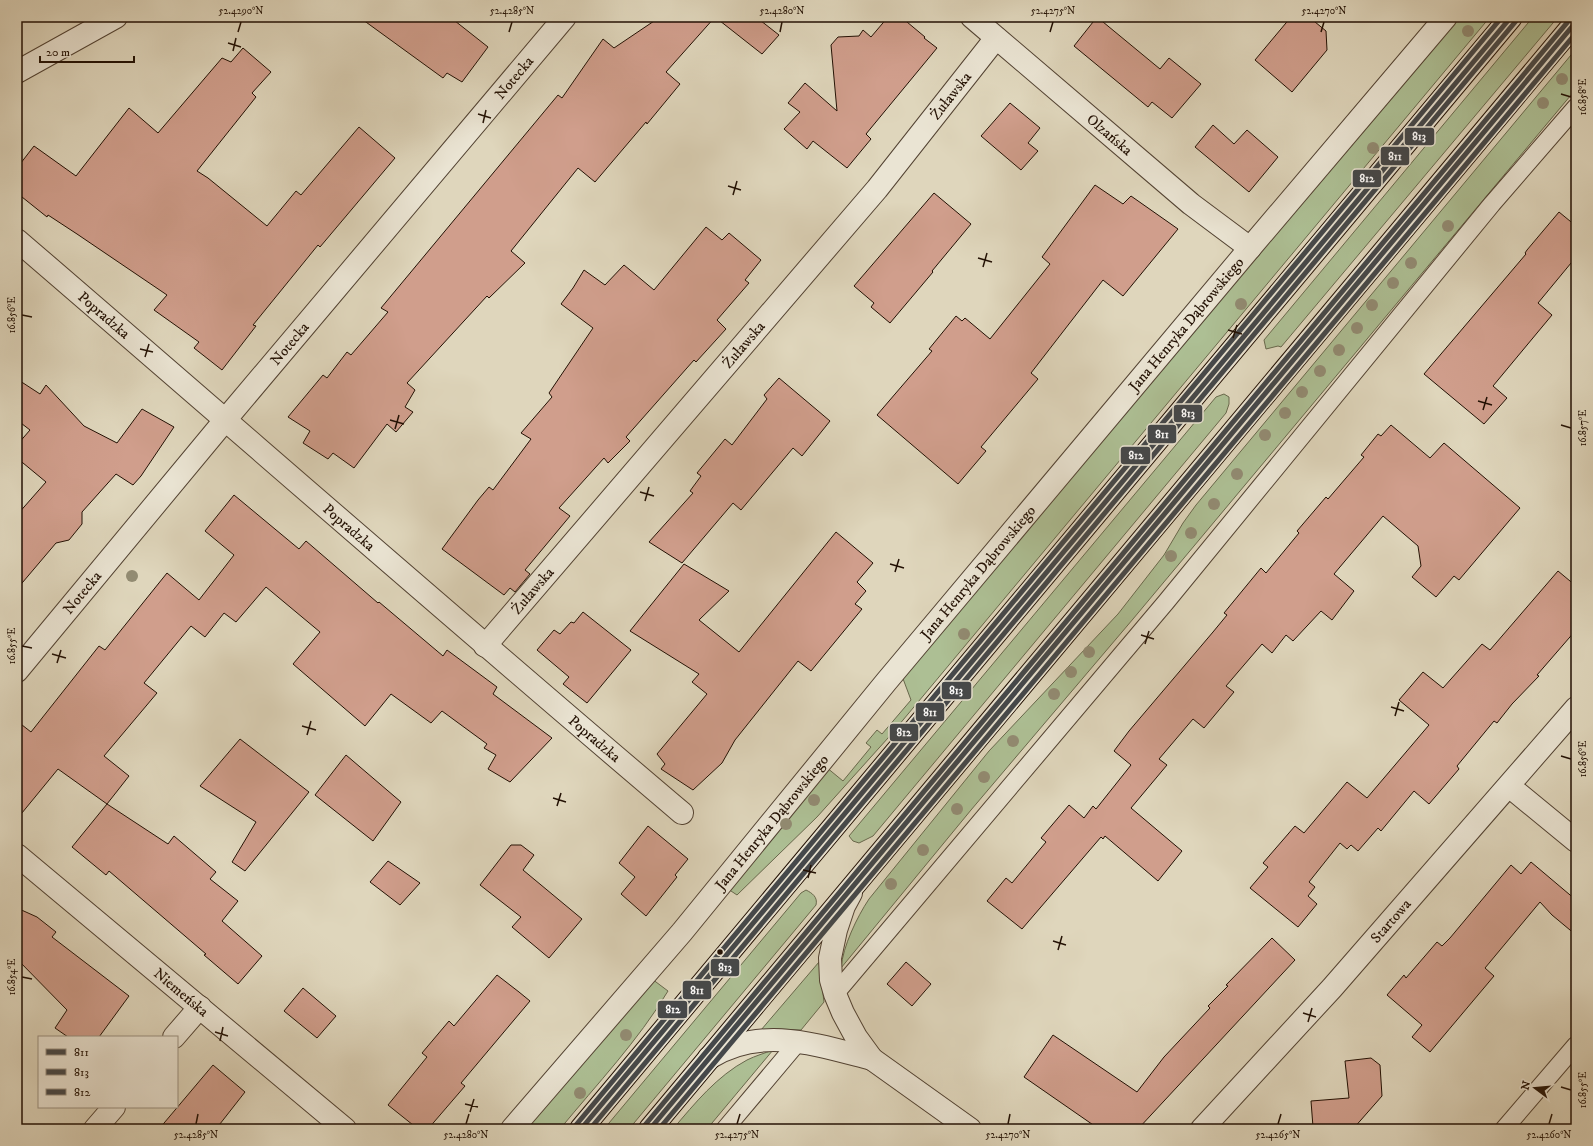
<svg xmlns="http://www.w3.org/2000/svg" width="1593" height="1146" font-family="'IM FELL DW Pica',serif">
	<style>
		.green { fill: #adbf94; stroke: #68684c }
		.building { fill: #d09e8c; stroke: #231104 }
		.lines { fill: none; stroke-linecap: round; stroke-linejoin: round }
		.lane-casing { stroke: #524232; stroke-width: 19 }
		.street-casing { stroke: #524232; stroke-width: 24 }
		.secondary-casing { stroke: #231104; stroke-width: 24 }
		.lane { stroke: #eae4d3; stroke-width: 17 }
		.street { stroke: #eae4d3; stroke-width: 22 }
		.secondary { stroke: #eae4d3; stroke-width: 22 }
		.bus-1-casing { stroke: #eae4d3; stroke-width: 8 }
		.bus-2-casing { stroke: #eae4d3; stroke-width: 8 }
		.bus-3-casing { stroke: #eae4d3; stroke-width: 8 }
		.bus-1 { stroke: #45484a; stroke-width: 5 }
		.bus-2 { stroke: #45484a; stroke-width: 5 }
		.bus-3 { stroke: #45484a; stroke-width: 5 }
		.tree { fill: #928b72 }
		.ticks { fill: none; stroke: #231104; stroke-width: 1.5 }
		.bus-dot { fill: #231104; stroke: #eae4d3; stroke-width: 1.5 }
		.labels { text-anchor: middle; stroke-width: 3; stroke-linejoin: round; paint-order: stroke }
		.street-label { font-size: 15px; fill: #231104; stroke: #eae4d3 }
		.line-badge { stroke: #eae4d3; stroke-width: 1.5 }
		.badge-label { font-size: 11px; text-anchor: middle; font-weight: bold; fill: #fff }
		.neatline { fill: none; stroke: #231104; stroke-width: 1.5 }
		.ticks-label { font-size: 10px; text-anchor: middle; fill: #231104 }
	</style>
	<rect width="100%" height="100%" fill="#dfd6bc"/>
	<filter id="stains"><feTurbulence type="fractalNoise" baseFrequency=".005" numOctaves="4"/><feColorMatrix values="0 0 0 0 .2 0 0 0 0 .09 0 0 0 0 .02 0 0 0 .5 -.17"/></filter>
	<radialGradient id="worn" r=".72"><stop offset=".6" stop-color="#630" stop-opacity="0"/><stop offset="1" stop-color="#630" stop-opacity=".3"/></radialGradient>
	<g class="green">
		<polygon points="1455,17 1490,17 888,738 817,817 737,895 728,889 826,767 843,781 871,747 866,743 877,730 882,734 911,700 902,676"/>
		<polygon points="1533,17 1558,17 1281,347 1278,346 1266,349 1264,340"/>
		<path d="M 1576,49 L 1576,89 L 1133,619 L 971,810 L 841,968 C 843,946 857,917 869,899 L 989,751 L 1118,614 L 1164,555 L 1183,523 L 1196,505 Z"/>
		<polygon points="1224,394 1229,397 1229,404 1226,413 873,836 859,843 853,841 849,836 1216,397"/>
		<path d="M 806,890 C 812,893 818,897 816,905 L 629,1129 L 604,1129 L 801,893 Z"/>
		<polygon points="819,962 824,1002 801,1030 778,1029 761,1030"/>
		<path d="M 652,979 L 668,991 C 638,1041 597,1084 560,1129 L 524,1129 Z"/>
		<path d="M 773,1050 L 707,1129 L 673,1129 C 695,1103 717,1076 747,1060 C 755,1056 765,1053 773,1050 Z"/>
	</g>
	<g class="building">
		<polygon points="359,17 450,17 488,47 462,82 447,73 443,78"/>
		<polygon points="660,17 715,17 666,72 680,84 647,124 646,122 595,182 578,168 511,251 525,263 489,298 487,296 407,383 415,390 405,407 413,412 396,432 387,424 354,468 333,453 328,459 303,443 310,431 288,417 323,375 327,378 347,352 351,355 388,312 381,308 558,95 562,98 603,39 614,48"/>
		<polygon points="715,17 756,17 779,35 762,54"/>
		<polygon points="888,17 901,17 925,37 924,38 937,48 866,134 871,139 847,168 813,141 807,149 784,129 800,112 788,103 805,83 837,111 831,45 838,37 859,36 863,30 871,37"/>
		<polygon points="1097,17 1160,69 1169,58 1201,84 1172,118 1152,102 1148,107 1074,46"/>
		<polygon points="1291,17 1309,17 1326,31 1327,50 1292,92 1255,60"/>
		<polygon points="243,48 271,72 252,93 256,97 197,171 208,178 267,226 296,191 301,195 359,127 395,158 320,247 318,245 253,325 256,326 222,370 194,348 199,342 154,310 167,295 77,234 48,215 47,217 17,193 17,168 34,146 76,176 129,108 158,133 222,58 231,62"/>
		<polygon points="1010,103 1040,128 1028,143 1038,151 1021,170 981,136"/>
		<polygon points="1213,125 1234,144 1247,130 1278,157 1249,192 1195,147"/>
		<polygon points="1095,185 1123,204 1131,196 1178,229 1123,296 1103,280 1031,373 1038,379 981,447 986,451 958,484 877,415 932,351 929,349 956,316 962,321 965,318 990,339 1050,264 1042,257"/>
		<polygon points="934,193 971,224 932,271 933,272 890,323 871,307 874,303 854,286"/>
		<polygon points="1559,212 1576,226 1576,257 1538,303 1552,315 1493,386 1507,398 1484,424 1424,374 1526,254 1525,253 1527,250"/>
		<polygon points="706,227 722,240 729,233 761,260 745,280 749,283 717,320 726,329 696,362 694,360 626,437 630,441 608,463 604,458 559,508 570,516 525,570 530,574 515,592 510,588 504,595 442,549 478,500 489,487 493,490 531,439 521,433 552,397 549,393 593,328 561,304 573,288 584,270 605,285 624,265 654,290"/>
		<polygon points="779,378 830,421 802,456 793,448 741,510 733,503 682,563 649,542 693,493 690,491 701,476 697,473 725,439 732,445 767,399 764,395"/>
		<polygon points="17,379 40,394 46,385 84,426 117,443 142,409 174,427 141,476 133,485 116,474 82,512 82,524 69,540 56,543 17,589 17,515 46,482 17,458 17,445 30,430 17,420"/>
		<polygon points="1391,425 1430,458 1444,443 1520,508 1459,580 1454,576 1436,597 1412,577 1421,566 1418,546 1383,516 1334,574 1354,591 1332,620 1321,611 1293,641 1286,635 1272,653 1262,644 1226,686 1234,692 1204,728 1193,719 1159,759 1167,765 1131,808 1182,851 1158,881 1105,836 1103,839 1101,837 1022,929 987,901 1006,878 1012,883 1046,842 1041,838 1069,805 1084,818 1093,806 1096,809 1131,765 1114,751 1129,731 1213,632 1227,615 1224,613 1261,568 1266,573 1299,533 1297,531 1326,497 1328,499 1364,457 1361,455 1378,434 1381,436"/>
		<polygon points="234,495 299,549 306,541 378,603 379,602 443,656 447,650 497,687 493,694 552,738 510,782 488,769 496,755 484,748 487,744 442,711 431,723 391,694 365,726 293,664 320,632 266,587 236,622 224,613 205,637 191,626 144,683 157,693 104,756 129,776 107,804 58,769 17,819 17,721 31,732 99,646 105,650 167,573 199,600 234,555 205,531"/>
		<polygon points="836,532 873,563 857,582 866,591 855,604 862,609 811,671 798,661 735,740 722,763 693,790 661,769 665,764 657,754 707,694 692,682 699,674 630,631 684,564 729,591 699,620 739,652"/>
		<polygon points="1558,571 1576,586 1576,630 1537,675 1539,676 1512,704 1497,723 1494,721 1457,766 1459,769 1429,804 1414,791 1381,831 1378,828 1358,851 1351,845 1347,849 1340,843 1309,882 1315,887 1308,896 1317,904 1298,927 1250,888 1268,867 1263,863 1295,826 1304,833 1347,782 1367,798 1429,725 1399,700 1423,672 1443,688 1482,644 1490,650"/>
		<polygon points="583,612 631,650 587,703 563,684 569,677 537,650 554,630 560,634 571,622 574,623"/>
		<polygon points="240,739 309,792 245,871 232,862 256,822 200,786"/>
		<polygon points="346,755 401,802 373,841 315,795"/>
		<polygon points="107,804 168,844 174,836 216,872 210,879 238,901 222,921 262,956 238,984 204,955 206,954 109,871 106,875 72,847"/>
		<polygon points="648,826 688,859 675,875 677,877 646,916 621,894 635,877 619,863"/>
		<polygon points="511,845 521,845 534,855 523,870 582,919 549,958 512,927 521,917 480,885"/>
		<polygon points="388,861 420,883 400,905 370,882"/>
		<polygon points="1531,862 1576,900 1576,935 1552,915 1540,902 1485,968 1494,976 1430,1052 1412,1037 1422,1025 1387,995 1404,975 1406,978 1437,942 1442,946 1450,938 1511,865 1521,874"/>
		<polygon points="17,908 37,917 56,932 52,937 129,996 99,1037 68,1037 55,1028 67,1010 17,959"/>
		<polygon points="1272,938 1295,960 1138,1129 1099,1129 1024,1077 1053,1035 1137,1092 1164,1057 1210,1008 1208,1006 1228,986 1226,985"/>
		<polygon points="906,962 931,984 912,1006 887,984"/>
		<polygon points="497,975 519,992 530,1001 461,1083 465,1086 428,1129 418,1129 388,1105 427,1057 422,1053 449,1021 454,1026"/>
		<polygon points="303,988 336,1016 317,1038 284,1011"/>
		<polygon points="1371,1058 1380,1065 1382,1096 1353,1129 1345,1129 1339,1125 1313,1127 1311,1101 1349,1098 1345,1061"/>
		<polygon points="213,1065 245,1092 216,1129 159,1129"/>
	</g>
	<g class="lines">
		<g class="lane-casing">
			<g id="lane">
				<polyline points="835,994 1166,602 1492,204 1576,107"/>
				<polyline points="725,1129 799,1041"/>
				<polyline points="1504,1129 1576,1045"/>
			</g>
		</g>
		<g class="street-casing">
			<g id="street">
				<path id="s1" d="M 972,17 L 1191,204 L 1250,248"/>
				<polyline points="17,72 116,17"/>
				<path id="s2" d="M 17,240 C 239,431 459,624 682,813"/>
				<path id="s3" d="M 485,646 L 877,189 L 996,38"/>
				<path id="s4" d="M 17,671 L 226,419 L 565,17"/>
				<polyline points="1509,786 1576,841"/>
				<path id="s5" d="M 17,855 L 345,1129"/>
				<polyline points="851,893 844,906 836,930 830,958 831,980 835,994 843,1013 856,1037 872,1059 970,1129"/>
				<polyline points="174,1037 200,1007"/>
				<path d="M 709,1058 C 761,1025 817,1045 872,1059"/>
				<polyline points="95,1129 114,1107"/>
				<path id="s6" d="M 512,1129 L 682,932 L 886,682 L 1250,248 L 1446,17"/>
				<path id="s7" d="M 1202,1129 L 1332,988 L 1576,708"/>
			</g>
		</g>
		<g class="secondary-casing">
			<g id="secondary">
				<polyline points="581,1129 1511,17"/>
				<polyline points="650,1129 1576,22"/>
			</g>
		</g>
		<use href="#lane" class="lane"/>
		<use href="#street" class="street"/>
		<use href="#secondary" class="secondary"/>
		<g class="bus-1-casing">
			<g id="bus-1">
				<polyline points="581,1129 1511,17"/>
				<polyline points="650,1129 1576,22"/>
			</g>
		</g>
		<g class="bus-2-casing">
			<g id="bus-2">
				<polyline points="590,1129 1516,21"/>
				<polyline points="659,1129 1576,33"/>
			</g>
		</g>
		<g class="bus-3-casing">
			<g id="bus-3">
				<polyline points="576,1125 1502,17"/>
				<polyline points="645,1125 1571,18"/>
			</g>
		</g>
		<use href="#bus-1" class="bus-1"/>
		<use href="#bus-2" class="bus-2"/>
		<use href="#bus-3" class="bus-3"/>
	</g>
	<g class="tree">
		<circle cx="1468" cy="31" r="6"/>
		<circle cx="1562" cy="79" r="6"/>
		<circle cx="1543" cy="103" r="6"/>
		<circle cx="1373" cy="148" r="6"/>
		<circle cx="1448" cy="226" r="6"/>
		<circle cx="1411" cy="263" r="6"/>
		<circle cx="1393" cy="283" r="6"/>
		<circle cx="1241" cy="304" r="6"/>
		<circle cx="1372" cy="305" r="6"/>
		<circle cx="1357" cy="328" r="6"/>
		<circle cx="1339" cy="350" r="6"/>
		<circle cx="1320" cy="371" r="6"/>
		<circle cx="1302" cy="392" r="6"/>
		<circle cx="1285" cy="413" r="6"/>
		<circle cx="1265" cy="435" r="6"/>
		<circle cx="1237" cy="474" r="6"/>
		<circle cx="1214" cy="504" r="6"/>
		<circle cx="1191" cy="533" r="6"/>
		<circle cx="1171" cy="556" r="6"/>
		<circle cx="132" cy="576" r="6"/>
		<circle cx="964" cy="634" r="6"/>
		<circle cx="1089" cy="652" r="6"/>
		<circle cx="1071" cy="672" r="6"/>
		<circle cx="1054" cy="694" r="6"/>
		<circle cx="1013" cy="741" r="6"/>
		<circle cx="984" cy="777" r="6"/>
		<circle cx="814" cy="800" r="6"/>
		<circle cx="957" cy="809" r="6"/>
		<circle cx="786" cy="824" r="6"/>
		<circle cx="923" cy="850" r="6"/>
		<circle cx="891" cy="884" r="6"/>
		<circle cx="626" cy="1035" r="6"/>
		<circle cx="580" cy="1093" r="6"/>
	</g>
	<path class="ticks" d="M 238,32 L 241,22M 509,32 L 512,22M 780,32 L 782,22M 1050,32 L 1053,22M 1321,32 L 1324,22M 228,43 L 241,47M 233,51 L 236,38M 1561,94 L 1571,97M 478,114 L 491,118M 483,123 L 486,110M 728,186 L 741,190M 733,195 L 737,181M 978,258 L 992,262M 983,267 L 987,253M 22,315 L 32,317M 1228,330 L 1242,334M 1233,338 L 1237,325M 140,349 L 153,352M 145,357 L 149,344M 1478,401 L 1492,405M 1483,410 L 1487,397M 390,420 L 404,424M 1561,425 L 1571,428M 395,429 L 399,415M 640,492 L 654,496M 645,501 L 649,487M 890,564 L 904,568M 895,572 L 899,559M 1141,635 L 1154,639M 1145,644 L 1149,631M 22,646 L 32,648M 52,654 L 66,658M 57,663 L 61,650M 1391,707 L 1404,711M 1395,716 L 1399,702M 302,726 L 316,730M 307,735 L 311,721M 1561,756 L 1571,759M 553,798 L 566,802M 557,806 L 561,793M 803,870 L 816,873M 808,878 L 811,865M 1053,941 L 1066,945M 1058,950 L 1062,936M 22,977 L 32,979M 1303,1013 L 1316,1017M 1308,1022 L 1312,1008M 215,1032 L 228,1036M 220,1041 L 223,1027M 1561,1087 L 1571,1090M 465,1104 L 478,1107M 470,1112 L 474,1099M 196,1124 L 198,1114M 466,1124 L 469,1114M 737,1124 L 740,1114M 1008,1124 L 1010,1114M 1278,1124 L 1281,1114M 1549,1124 L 1552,1114"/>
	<circle class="bus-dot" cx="720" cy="952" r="3.5"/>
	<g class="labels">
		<g class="street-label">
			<text dy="5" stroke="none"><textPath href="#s4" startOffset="774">Notecka</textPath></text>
			<text dy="5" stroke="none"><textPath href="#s3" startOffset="721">Żuławska</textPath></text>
			<text dy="5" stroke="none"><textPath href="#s1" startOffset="181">Olzańska</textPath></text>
			<text dy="5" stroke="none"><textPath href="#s2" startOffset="115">Popradzka</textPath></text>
			<text dy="5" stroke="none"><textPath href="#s6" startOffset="1050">Jana Henryka Dąbrowskiego</textPath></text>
			<text dy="5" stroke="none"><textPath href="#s4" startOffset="426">Notecka</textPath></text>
			<text dy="5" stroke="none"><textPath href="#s3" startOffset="397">Żuławska</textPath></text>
			<text dy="5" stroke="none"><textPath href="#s2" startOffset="439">Popradzka</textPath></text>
			<text dy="5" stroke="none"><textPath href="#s6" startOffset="726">Jana Henryka Dąbrowskiego</textPath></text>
			<text dy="5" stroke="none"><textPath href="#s3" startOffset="73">Żuławska</textPath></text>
			<text dy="5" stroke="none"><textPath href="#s4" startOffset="102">Notecka</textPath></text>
			<text dy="5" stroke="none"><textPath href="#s2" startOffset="763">Popradzka</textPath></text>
			<text dy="5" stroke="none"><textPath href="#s6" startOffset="402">Jana Henryka Dąbrowskiego</textPath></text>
			<text dy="5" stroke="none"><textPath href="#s7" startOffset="281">Startowa</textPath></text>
			<text dy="5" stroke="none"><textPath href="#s5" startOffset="214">Niemeńska</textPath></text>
		</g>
	</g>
	<g class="line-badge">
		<rect x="1404" y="127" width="31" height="19" rx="4" fill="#45484a"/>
		<rect x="1380" y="146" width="30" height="20" rx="4" fill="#45484a"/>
		<rect x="1352" y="169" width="30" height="19" rx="4" fill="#45484a"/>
		<rect x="1173" y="404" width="30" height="19" rx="4" fill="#45484a"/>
		<rect x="1147" y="424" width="30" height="20" rx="4" fill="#45484a"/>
		<rect x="1120" y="446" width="31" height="19" rx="4" fill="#45484a"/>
		<rect x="941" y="681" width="31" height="19" rx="4" fill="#45484a"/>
		<rect x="915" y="702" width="30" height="20" rx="4" fill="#45484a"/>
		<rect x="889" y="723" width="30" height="19" rx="4" fill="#45484a"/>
		<rect x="710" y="958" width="30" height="19" rx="4" fill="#45484a"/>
		<rect x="682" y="980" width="30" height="20" rx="4" fill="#45484a"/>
		<rect x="657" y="1000" width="31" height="19" rx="4" fill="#45484a"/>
	</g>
	<g class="badge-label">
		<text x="1419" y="140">813</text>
		<text x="1395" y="160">811</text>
		<text x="1367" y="182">812</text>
		<text x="1188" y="417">813</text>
		<text x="1162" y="438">811</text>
		<text x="1136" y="459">812</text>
		<text x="956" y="694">813</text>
		<text x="930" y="716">811</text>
		<text x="904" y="736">812</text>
		<text x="725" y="971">813</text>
		<text x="697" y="994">811</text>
		<text x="673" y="1013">812</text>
	</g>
	<rect width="1593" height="1146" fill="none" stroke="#dfd6bc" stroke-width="44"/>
	<rect x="38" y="1036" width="140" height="72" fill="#eae4d3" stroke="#9a9080"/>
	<rect x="46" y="1049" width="20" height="6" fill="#45484a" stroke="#9a9080"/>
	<text x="74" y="1056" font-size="12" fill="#231104">811</text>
	<rect x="46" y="1069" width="20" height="6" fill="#45484a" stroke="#9a9080"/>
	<text x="74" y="1076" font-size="12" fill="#231104">813</text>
	<rect x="46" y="1089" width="20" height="6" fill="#45484a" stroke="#9a9080"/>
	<text x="74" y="1096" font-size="12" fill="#231104">812</text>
	<g transform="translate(1535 1088) rotate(286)" stroke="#eae4d3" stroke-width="3" paint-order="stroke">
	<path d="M0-3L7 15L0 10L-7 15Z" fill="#231104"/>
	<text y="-6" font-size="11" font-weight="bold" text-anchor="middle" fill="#231104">N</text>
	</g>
	<path d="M40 56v6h94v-6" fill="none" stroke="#231104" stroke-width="2"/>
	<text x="46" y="56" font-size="12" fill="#231104" stroke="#eae4d3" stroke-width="3" paint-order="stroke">20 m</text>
	<rect x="22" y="22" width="1549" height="1102" class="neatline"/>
	<g class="ticks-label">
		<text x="241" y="14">52.4290°N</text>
		<text x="512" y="14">52.4285°N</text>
		<text x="782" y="14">52.4280°N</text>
		<text x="1053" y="14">52.4275°N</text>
		<text x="1324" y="14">52.4270°N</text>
		<text transform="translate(1582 97) rotate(-90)" y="4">16.858°E</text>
		<text transform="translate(11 315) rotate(-90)" y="4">16.856°E</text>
		<text transform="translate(1582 428) rotate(-90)" y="4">16.857°E</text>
		<text transform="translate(11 646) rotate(-90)" y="4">16.855°E</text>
		<text transform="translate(1582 759) rotate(-90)" y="4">16.856°E</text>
		<text transform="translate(11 977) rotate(-90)" y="4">16.854°E</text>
		<text transform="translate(1582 1090) rotate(-90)" y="4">16.855°E</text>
		<text x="196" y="1138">52.4285°N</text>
		<text x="466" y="1138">52.4280°N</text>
		<text x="737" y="1138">52.4275°N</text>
		<text x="1008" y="1138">52.4270°N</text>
		<text x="1278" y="1138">52.4265°N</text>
		<text x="1549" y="1138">52.4260°N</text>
	</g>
	<rect width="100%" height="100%" filter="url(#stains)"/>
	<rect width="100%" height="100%" fill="url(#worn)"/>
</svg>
